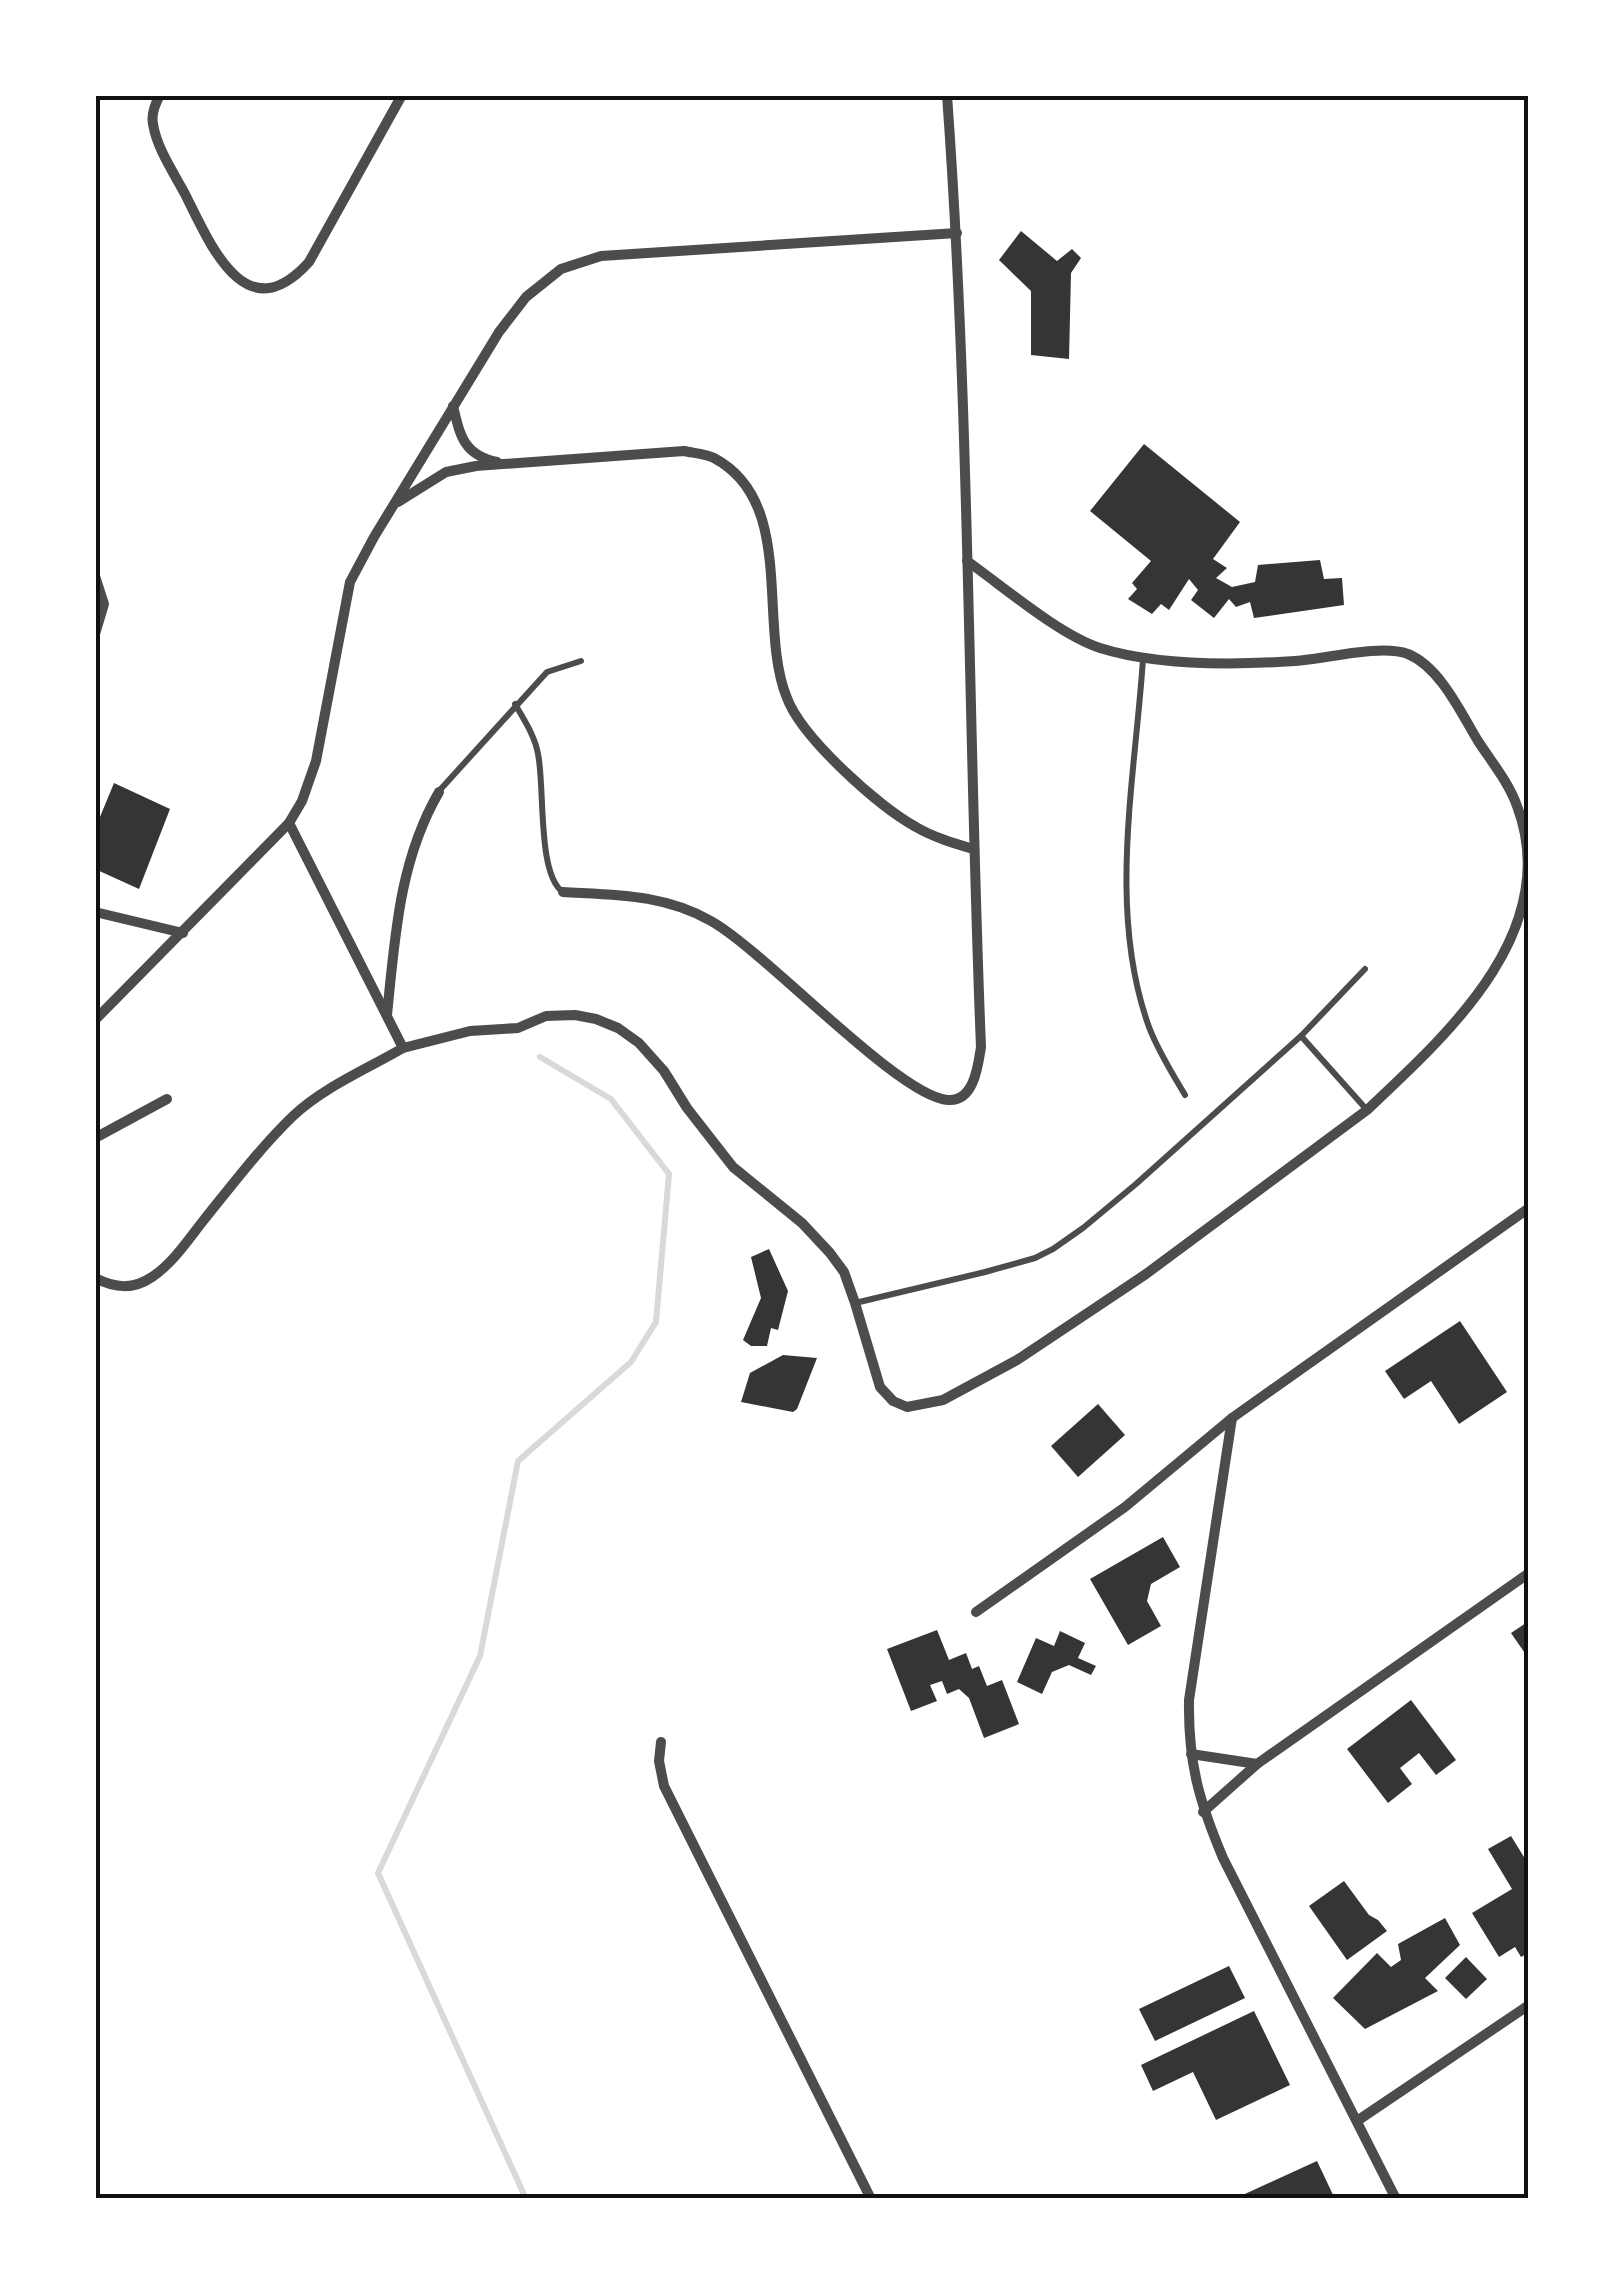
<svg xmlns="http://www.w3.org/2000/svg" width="1624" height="2294" font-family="'Varela Round',sans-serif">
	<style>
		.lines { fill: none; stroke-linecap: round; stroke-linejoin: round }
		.stream { stroke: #d9d9d9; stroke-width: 6 }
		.building { fill: #353535 }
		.service { stroke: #4c4c4c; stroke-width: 6 }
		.minor { stroke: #4c4c4c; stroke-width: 10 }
		.neatline { fill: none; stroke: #111; stroke-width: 4 }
	</style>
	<rect width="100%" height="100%" fill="#fff"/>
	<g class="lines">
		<polyline class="stream" points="526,2199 378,1873 480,1656 518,1461 631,1362 656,1322 669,1174 611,1099 540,1057"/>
	</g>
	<g class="building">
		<polygon points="1021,231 1057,261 1072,249 1081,258 1071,273 1069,359 1031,355 1031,291 999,260"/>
		<polygon points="1144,444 1240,522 1213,559 1227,568 1216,578 1232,587 1255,582 1258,565 1320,560 1324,579 1342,578 1344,605 1254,618 1250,602 1236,607 1229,599 1214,618 1191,600 1198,590 1189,579 1169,610 1161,604 1152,614 1128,599 1137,589 1132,583 1151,561 1090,511"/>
		<polygon points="114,783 170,809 139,889 95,869 95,829"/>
		<polygon points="769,1249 788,1291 778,1330 771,1328 767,1346 751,1346 743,1340 761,1298 751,1257"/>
		<polygon points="1460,1321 1507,1392 1459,1424 1431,1381 1404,1399 1385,1371"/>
		<polygon points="783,1355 817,1358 797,1409 793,1412 741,1402 750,1373"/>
		<polygon points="1098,1404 1125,1435 1078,1477 1051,1446"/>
		<polygon points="1163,1537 1180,1567 1151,1584 1147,1601 1161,1626 1128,1645 1090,1579"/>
		<polygon points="1529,1621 1529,1659 1511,1633"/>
		<polygon points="937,1630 949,1660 966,1653 972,1669 979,1666 987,1686 1002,1680 1019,1724 984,1738 969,1698 959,1689 947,1694 942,1681 930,1685 937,1701 911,1711 887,1649"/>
		<polygon points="1060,1631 1085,1643 1078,1658 1096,1666 1091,1675 1069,1665 1052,1672 1042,1694 1017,1682 1036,1638 1054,1646"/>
		<polygon points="1411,1700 1456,1760 1436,1775 1419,1753 1400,1768 1412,1784 1388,1803 1347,1749"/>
		<polygon points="1511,1836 1529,1865 1529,1953 1521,1957 1515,1947 1499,1957 1472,1913 1512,1889 1488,1849"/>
		<polygon points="1344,1881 1369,1915 1378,1920 1387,1931 1347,1960 1309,1906"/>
		<polygon points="1445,1918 1460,1945 1425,1978 1438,1991 1365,2029 1333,1998 1377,1953 1391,1967 1401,1960 1398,1944"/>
		<polygon points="1466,1957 1487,1979 1466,1999 1445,1978"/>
		<polygon points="1229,1966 1245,1998 1155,2041 1139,2009"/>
		<polygon points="1254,2011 1290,2085 1216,2120 1193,2072 1153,2091 1141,2065"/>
		<polygon points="1317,2161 1335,2199 1234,2199"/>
	</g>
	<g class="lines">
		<g class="service">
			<path d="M 1143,659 C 1135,779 1107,911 1149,1027 C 1158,1051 1172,1073 1185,1095"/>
			<path d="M 515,704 C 524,720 535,736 538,754 C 545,786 537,875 563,892"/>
			<polyline points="439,791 547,672 581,661"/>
			<polyline points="1301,1036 1367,1110"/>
			<polyline points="855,1303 985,1272 1035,1258 1053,1249 1083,1228 1136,1184 1301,1036 1365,969"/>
		</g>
		<g class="minor">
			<path d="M 160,95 C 155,104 151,114 153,124 C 157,149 174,173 185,194 C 211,246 246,332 309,262 L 402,95"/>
			<path d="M 453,406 C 460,436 464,455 497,462"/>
			<path d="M 398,502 L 446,472 L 476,466 L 684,451 C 693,453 706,454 714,458 C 797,502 757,625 787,698 C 802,738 878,806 916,827 C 933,837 953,843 973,849"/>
			<polyline points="95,576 104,604 95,634"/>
			<path d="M 289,823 L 403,1048 L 470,1031 L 518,1028 L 546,1016 L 575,1015 L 596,1019 L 618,1028 L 639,1043 L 664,1071 L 687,1108 L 733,1167 L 802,1223 L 830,1253 L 844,1272 L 855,1303 L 880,1387 L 893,1401 L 907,1407 L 943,1400 L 1017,1360 L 1146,1274 L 1367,1110 C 1448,1034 1564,930 1517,806 C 1509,783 1491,761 1478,741 C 1461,713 1440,667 1408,654 C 1380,644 1326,659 1295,661 C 1235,665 1157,666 1100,648 C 1058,634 1004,587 967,561"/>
			<path d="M 563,892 C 615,895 664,894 711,921 C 766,952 899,1097 948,1100 C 974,1102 978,1066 981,1047 C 968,730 970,412 947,95"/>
			<polyline points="95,912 183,933"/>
			<path d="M 387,1015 C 395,937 399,861 439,792"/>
			<polyline points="95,1020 289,823 302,801 316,761 350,582 374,537 499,332 526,297 561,269 601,256 957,233"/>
			<polyline points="95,1138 167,1099"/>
			<path d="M 95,1278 C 115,1288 133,1290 152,1277 C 173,1263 188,1240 203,1221 C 232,1185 260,1148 293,1116 C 324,1087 367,1069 403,1048"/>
			<path d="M 1232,1418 L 1189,1700 C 1188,1763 1199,1801 1223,1858 L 1396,2199"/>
			<polyline points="976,1612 1125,1507 1232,1418 1529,1208"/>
			<polyline points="661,1742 659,1761 664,1786 871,2199"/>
			<polyline points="1191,1754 1257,1764"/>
			<polyline points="1203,1812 1257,1764 1529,1573"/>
			<polyline points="1357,2121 1529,2005"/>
		</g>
	</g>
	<rect width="1624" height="2294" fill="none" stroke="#ffffff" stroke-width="195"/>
	<rect x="98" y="98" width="1428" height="2098" class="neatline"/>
</svg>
